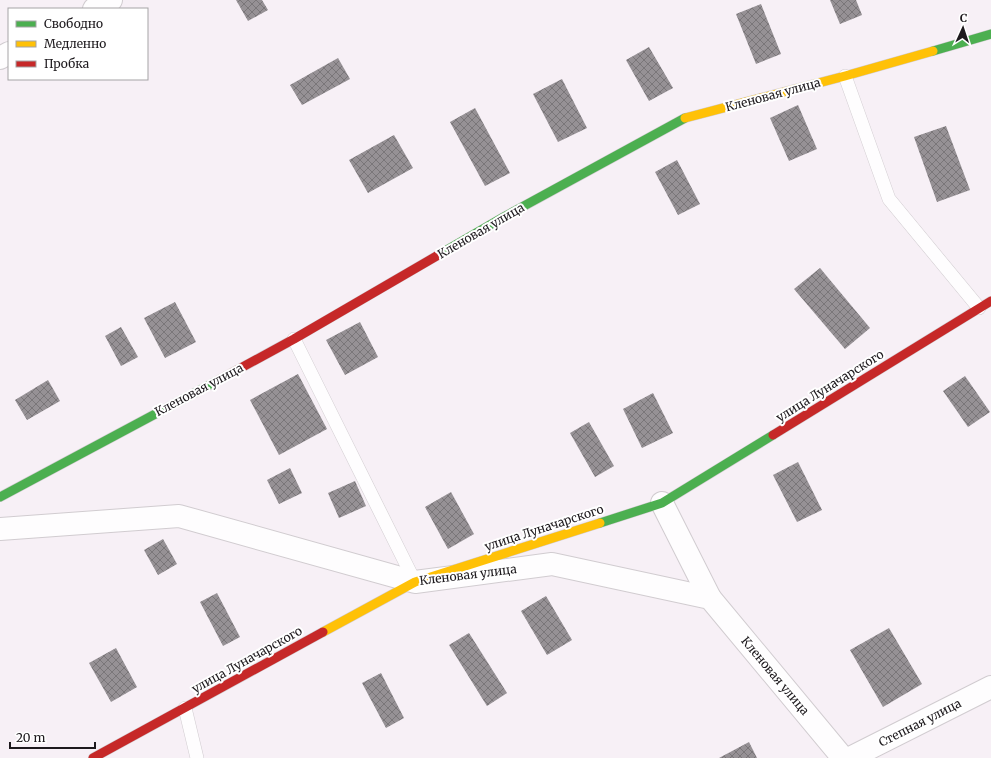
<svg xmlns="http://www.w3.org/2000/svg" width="991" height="758" font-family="Merriweather,serif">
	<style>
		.building { fill: url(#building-cross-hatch) }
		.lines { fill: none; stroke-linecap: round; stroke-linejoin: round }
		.lane-casing { stroke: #d1ccd0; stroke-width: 14 }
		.street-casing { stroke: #d1ccd0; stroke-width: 24 }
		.fast-casing { stroke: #d1ccd0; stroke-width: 10 }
		.slow-casing { stroke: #d1ccd0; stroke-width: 10 }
		.jam-casing { stroke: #d1ccd0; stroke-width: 10 }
		.lane { stroke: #fefdfe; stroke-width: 13 }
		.street { stroke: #fefdfe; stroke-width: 22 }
		.fast { stroke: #4caf50; stroke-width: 9 }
		.slow { stroke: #ffc107; stroke-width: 9 }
		.jam { stroke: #c62828; stroke-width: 9 }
		.labels { text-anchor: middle; stroke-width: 4; stroke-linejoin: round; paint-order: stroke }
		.street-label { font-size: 12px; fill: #1d191d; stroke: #fff }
	</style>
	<defs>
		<pattern id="building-cross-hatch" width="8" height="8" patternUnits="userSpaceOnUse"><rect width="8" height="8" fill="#969195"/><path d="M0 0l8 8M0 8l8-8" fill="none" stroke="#7a7679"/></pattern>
	</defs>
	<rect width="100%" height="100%" fill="#f7f0f6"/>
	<g class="building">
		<polygon points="236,0 262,0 268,10 248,21"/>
		<polygon points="830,0 856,0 862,15 840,24"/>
		<polygon points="761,4 781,54 756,64 736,14"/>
		<polygon points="649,47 673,88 649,101 626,60"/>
		<polygon points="338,58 350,79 302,105 290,85"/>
		<polygon points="562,79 587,128 558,142 533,94"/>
		<polygon points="798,105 817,149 789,161 770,118"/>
		<polygon points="475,108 510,173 485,186 450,122"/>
		<polygon points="946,126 970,190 937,202 914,137"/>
		<polygon points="394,135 413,168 368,193 349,160"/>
		<polygon points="677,160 700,204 678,215 655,172"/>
		<polygon points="820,268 870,328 845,349 794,289"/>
		<polygon points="175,302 196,342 165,358 144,318"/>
		<polygon points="360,322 378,357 345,375 326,340"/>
		<polygon points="121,327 138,357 121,366 105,336"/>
		<polygon points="298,374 327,429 279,455 250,400"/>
		<polygon points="965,376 990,412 968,427 943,391"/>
		<polygon points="48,380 60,401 27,420 15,400"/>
		<polygon points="653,393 673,433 642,448 623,409"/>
		<polygon points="589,422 614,466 595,477 570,433"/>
		<polygon points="798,462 822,510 797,522 773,475"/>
		<polygon points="290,468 302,493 279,504 267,480"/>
		<polygon points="355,481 366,506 339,518 328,493"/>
		<polygon points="451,492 474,534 448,549 425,507"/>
		<polygon points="163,539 177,564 158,575 144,550"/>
		<polygon points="217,593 240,637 223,646 200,602"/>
		<polygon points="546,596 572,640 547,655 521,611"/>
		<polygon points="889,628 922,684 883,707 850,650"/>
		<polygon points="469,633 507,693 487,706 449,645"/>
		<polygon points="116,648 137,687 111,702 89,663"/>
		<polygon points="381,673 404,718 386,728 362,683"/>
		<polygon points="749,742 757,758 719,758"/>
	</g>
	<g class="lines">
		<g class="lane-casing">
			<g id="lane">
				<polyline points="845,76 889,199 979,308"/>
				<polyline points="294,339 415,582"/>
				<polyline points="185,708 197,758"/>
			</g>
		</g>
		<g class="street-casing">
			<g id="street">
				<polyline points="94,9 111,0"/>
				<polyline points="0,58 9,53"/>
				<polyline points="662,503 710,598"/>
				<polyline points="0,529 179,516 415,582 552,564 710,598 843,758"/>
				<polyline points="850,758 991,687"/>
			</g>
		</g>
		<g class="fast-casing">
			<g id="fast">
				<polyline points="933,51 991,34"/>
				<polyline points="440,254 502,218 685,118"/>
				<polyline points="0,497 217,381"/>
				<polyline points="600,523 662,503 773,435"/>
			</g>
		</g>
		<g class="slow-casing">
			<g id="slow">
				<polyline points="685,118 845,76 933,51"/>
				<polyline points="323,632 415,582 600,523"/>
			</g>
		</g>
		<g class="jam-casing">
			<g id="jam">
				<polyline points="217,381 294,339 440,254"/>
				<polyline points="773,435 991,301"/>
				<polyline points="93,758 323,632"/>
			</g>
		</g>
		<use href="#lane" class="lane"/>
		<use href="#street" class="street"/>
		<use href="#fast" class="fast"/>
		<use href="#slow" class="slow"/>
		<use href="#jam" class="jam"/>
	</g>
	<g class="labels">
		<g class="street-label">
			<text transform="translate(773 95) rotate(-15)" y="4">Кленовая улица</text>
			<text transform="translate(481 231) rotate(-30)" y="4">Кленовая улица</text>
			<text transform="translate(830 386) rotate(-32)" y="4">улица Луначарского</text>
			<text transform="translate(199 390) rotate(-28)" y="4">Кленовая улица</text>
			<text transform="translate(544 528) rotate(-18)" y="4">улица Луначарского</text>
			<text transform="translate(468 575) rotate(-7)" y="4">Кленовая улица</text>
			<text transform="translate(247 660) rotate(-29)" y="4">улица Луначарского</text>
			<text transform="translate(775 676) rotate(50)" y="4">Кленовая улица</text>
			<text transform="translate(920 723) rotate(-27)" y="4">Степная улица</text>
		</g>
	</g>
	<rect x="8" y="8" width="140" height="72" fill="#ffffff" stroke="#a5a3a5"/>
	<rect x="16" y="21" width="20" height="6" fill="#4caf50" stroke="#a5a3a5"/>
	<text x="44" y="28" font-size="12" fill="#1d191d">Свободно</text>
	<rect x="16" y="41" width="20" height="6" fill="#ffc107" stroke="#a5a3a5"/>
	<text x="44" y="48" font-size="12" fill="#1d191d">Медленно</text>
	<rect x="16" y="61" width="20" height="6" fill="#c62828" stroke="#a5a3a5"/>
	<text x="44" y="68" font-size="12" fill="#1d191d">Пробка</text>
	<g transform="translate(963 28) rotate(3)" stroke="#ffffff" stroke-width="3" paint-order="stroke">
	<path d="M0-3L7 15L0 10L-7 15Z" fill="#1d191d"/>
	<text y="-6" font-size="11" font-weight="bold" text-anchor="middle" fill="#1d191d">С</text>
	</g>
	<path d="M10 742v6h85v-6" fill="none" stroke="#1d191d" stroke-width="2"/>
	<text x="16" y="742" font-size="12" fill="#1d191d" stroke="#ffffff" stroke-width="3" paint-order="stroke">20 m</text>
</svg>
